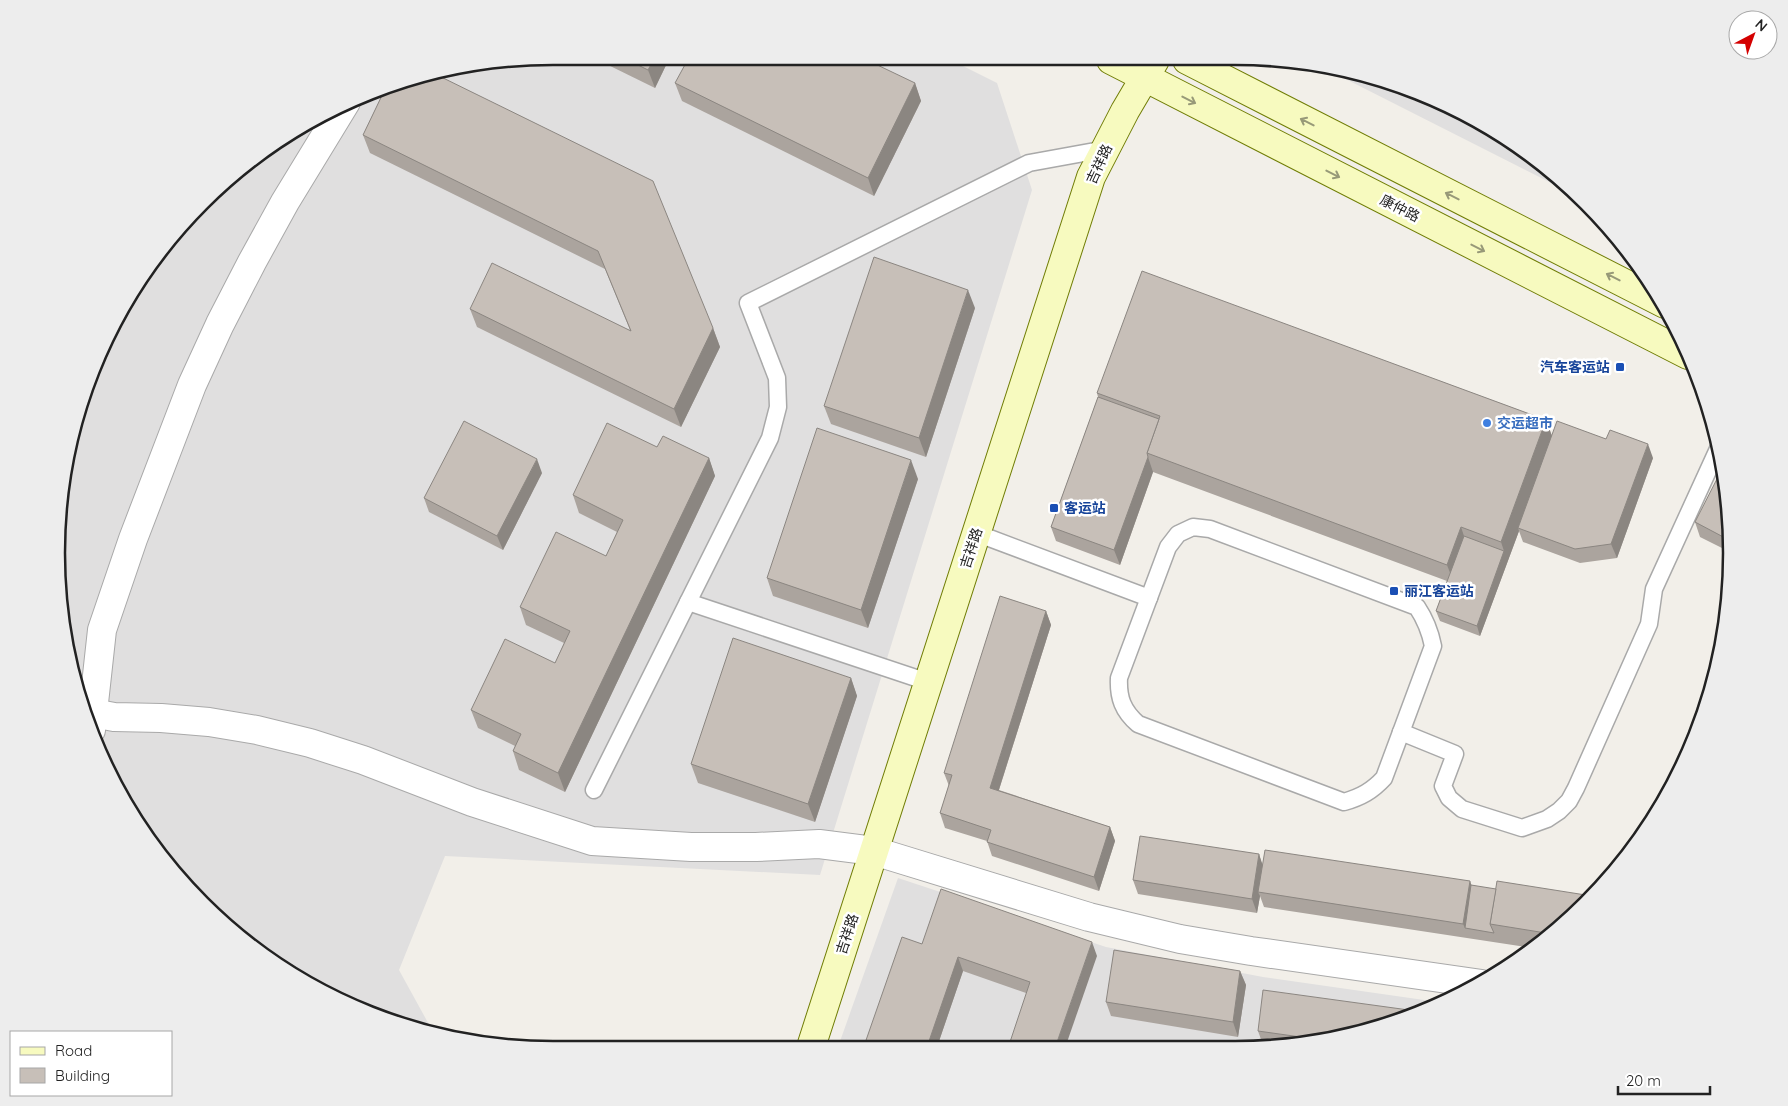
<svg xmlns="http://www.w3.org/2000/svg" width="1788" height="1106" font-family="Quicksand,'Noto Sans SC',sans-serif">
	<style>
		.residential { fill: #e0dfdf }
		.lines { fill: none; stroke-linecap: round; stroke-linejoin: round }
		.lane-casing { stroke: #a9a9a9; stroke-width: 19 }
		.street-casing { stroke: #a9a9a9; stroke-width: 30 }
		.secondary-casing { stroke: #707d05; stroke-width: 30 }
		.lane { stroke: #fff; stroke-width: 16 }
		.street { stroke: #fff; stroke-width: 28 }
		.secondary { stroke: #f7fabf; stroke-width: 28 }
		.wall { fill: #aba49e }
		.shaded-wall { fill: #8b8681 }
		.building { fill: #c7bfb8; stroke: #8b8681 }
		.oneway { stroke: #979978 }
		.transit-dot { fill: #1a4fb4; stroke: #fff; stroke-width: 2 }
		.shop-dot { fill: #3f7fe0; stroke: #fff; stroke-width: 2 }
		.labels { text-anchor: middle; stroke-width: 5; stroke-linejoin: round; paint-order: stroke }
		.street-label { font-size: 14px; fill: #222; stroke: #fff }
		.transit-label { font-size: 14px; font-weight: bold; fill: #164399; stroke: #fff; text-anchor: start }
		.shop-label { font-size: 14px; font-weight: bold; fill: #366cbe; stroke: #fff; text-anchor: start }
		.rim { fill: none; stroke: #222; stroke-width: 2.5 }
	</style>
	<rect width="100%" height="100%" fill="#f2efe9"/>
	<g class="residential">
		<polygon points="951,60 997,83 1032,190 820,875 445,856 399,970 432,1030 363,1012 251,947 202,904 140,829 83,712 61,618 56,553 61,488 83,394 140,277 202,202 251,159 333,108 394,83 488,61"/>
		<polygon points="1318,65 1425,94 1537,159 1577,196"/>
		<polygon points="898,878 1106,947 1263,977 1438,1002 1364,1033 1268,1049 838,1047"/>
	</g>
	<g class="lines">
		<g class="lane-casing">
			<g id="lane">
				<path d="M 1193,527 L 1210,529 L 1417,607 C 1425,619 1430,631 1433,646 L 1384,778 C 1372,791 1361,797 1344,802 L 1138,724 C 1123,711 1118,698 1119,678 L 1168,547 L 1178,534 Z"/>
				<polyline points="976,533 1149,598"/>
				<polyline points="688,602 928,682"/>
				<polyline points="1401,732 1455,754 1443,786 1449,798 1462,809 1522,828 1547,819 1559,811 1569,801 1576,788 1649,624 1654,589 1718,449"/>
				<polyline points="594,790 770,438 778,407 777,378 748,303 1029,163 1106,149"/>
			</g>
		</g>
		<g class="street-casing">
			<g id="street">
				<polyline points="82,711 114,717 161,718 209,722 257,730 310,743 363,760 472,802 592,841 691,847 756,847 819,844 874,851 1089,917 1180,939 1251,951 1482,984"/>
				<polyline points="91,730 102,630 133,539 192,385 220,324 252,262 285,202 346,102"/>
			</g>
		</g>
		<g class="secondary-casing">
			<g id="secondary">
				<polyline points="1111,60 1688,355"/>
				<polyline points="1187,60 1665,304"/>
				<polyline points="811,1047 1091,177 1125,111 1155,60"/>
			</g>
		</g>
		<use href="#lane" class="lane"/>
		<use href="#street" class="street"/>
		<use href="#secondary" class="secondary"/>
	</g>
	<g class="wall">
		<polygon points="600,61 668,61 655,88"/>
		<polygon points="675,83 915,83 921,101 874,196 682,101"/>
		<polygon points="387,85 713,328 720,347 681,427 477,327 470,309 630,330 605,269 370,153 363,135"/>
		<polygon points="975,308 926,457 831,424 824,406"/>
		<polygon points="1097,393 1546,420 1552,436 1653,458 1617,558 1580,563 1523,542 1519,531 1480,636 1440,621 1436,611 1447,581 1153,472 1120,565 1056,541 1051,527 1098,397"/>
		<polygon points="657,447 709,458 715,476 565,792 519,770 513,751 515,746 478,728 471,710 555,663 564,643 526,625 520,607 606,556 617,532 579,513 573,495"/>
		<polygon points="542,473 503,550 429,512 424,498"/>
		<polygon points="918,479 868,628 773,596 767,578"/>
		<polygon points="1727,488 1730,552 1700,537 1695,522"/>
		<polygon points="1046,611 1051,625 999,790 1110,827 1115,841 1099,891 992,856 987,841 945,828 940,813 949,786 944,773"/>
		<polygon points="851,678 857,696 815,822 698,783 691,764"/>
		<polygon points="1259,854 1262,865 1470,881 1471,885 1563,926 1533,948 1264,907 1260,896 1257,913 1138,894 1133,880"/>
		<polygon points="922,944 1097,956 1026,993 963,971 937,1047 865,1047 864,1046"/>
		<polygon points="1240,971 1246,985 1238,1037 1111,1016 1106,1002"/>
		<polygon points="1258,1031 1364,1033 1278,1047 1263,1045"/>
	</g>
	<g class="shaded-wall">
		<polygon points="653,61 668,61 655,88 648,70"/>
		<polygon points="915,83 921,101 874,196 868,178"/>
		<polygon points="968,290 975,308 926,457 919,438"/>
		<polygon points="713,328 720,347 681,427 674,409"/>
		<polygon points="1546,420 1553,439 1518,528 1519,531 1480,636 1477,626 1504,551 1501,542"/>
		<polygon points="1648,444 1653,458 1617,558 1611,544"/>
		<polygon points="1148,457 1153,472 1120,565 1114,550"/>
		<polygon points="709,458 715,476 565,792 558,773"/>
		<polygon points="537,459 542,473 503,550 497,536"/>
		<polygon points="911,460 918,479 868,628 861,610"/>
		<polygon points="1461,527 1467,545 1454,583 1447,565"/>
		<polygon points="1046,611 1051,625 995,802 990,788"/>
		<polygon points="851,678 857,696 815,822 808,804"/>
		<polygon points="1110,827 1115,841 1099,891 1094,877"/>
		<polygon points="1259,854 1264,869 1258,892 1260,896 1257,913 1252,899"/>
		<polygon points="1470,881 1475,895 1465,928 1463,924"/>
		<polygon points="1092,942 1097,956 1065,1048 1055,1048"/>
		<polygon points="958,957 963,971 937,1047 927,1047"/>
		<polygon points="1240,971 1246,985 1238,1037 1233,1022"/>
	</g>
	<g class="building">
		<polygon points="630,61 653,61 648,70"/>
		<polygon points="687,61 869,61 915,83 868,178 675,83"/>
		<polygon points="433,73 653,181 713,328 674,409 470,309 492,263 631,331 598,251 363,135 387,85 394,83"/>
		<polygon points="874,257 968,290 919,438 824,406"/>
		<polygon points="1142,271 1546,420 1501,542 1461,527 1447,565 1147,453 1160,416 1097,393"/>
		<polygon points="1098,397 1159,419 1147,453 1148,457 1114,550 1051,527"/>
		<polygon points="464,421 537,459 497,536 424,498"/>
		<polygon points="1557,421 1606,439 1610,430 1648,444 1611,544 1575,549 1518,528"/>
		<polygon points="607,423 657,447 663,436 709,458 558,773 513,751 521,734 471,710 505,639 555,663 570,631 520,607 556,532 606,556 623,520 573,495"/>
		<polygon points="817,428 911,460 861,610 767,578"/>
		<polygon points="1720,473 1725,475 1727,488 1729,540 1695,522"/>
		<polygon points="1464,536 1504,551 1477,626 1436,611"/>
		<polygon points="1000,596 1046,611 990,788 1110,827 1094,877 987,842 991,830 940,813 952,775 944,773"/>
		<polygon points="733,638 851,678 808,804 691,764"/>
		<polygon points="1716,672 1715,681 1712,689 1709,688"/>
		<polygon points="1140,836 1259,854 1252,899 1133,880"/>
		<polygon points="1265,850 1470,881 1463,924 1258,892"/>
		<polygon points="1497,881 1592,896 1563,926 1552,934 1490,924"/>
		<polygon points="1471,885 1496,889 1490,924 1494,933 1465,928"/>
		<polygon points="941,889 1092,942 1055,1048 1008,1048 1030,982 958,957 927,1047 869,1047 864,1046 902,937 922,944"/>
		<polygon points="1114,950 1240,971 1233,1022 1106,1002"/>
		<polygon points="1263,990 1416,1011 1364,1033 1322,1040 1258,1031"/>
		<polygon points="1098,1042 1128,1048 1096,1048"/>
	</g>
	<defs><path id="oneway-shaft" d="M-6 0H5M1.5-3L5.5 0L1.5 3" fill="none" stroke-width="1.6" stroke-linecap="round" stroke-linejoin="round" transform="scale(1.25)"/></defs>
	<g class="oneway">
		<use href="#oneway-shaft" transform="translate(1189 100) rotate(27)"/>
		<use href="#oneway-shaft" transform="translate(1307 122) rotate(-153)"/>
		<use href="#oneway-shaft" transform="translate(1333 174) rotate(27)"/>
		<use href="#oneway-shaft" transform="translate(1452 196) rotate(-153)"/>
		<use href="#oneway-shaft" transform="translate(1478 248) rotate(27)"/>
		<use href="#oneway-shaft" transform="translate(1613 277) rotate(-153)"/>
	</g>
	<g class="transit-dot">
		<rect x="1615" y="362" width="10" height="10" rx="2.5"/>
		<rect x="1049" y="503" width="10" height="10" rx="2.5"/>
		<rect x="1389" y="586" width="10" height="10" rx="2.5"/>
	</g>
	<circle class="shop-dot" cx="1487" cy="423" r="5"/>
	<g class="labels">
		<g class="street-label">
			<text transform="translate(1099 164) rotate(-65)" y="5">吉祥路</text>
			<text transform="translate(1400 208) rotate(27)" y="5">康仲路</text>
			<text transform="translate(971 548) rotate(-72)" y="5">吉祥路</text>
			<text transform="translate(847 934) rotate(-72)" y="5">吉祥路</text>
		</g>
		<g class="transit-label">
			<text x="1610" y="372" text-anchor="end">汽车客运站</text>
			<text x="1064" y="513">客运站</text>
			<text x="1404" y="596">丽江客运站</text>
		</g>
		<g class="shop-label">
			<text x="1497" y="428">交运超市</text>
		</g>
	</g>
	<path d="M0 0H1788V1106H0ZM553 65H1235A488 488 0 0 1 1723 553V553A488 488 0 0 1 1235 1041H553A488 488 0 0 1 65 553V553A488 488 0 0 1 553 65Z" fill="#ededed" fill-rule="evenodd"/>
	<path class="rim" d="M553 65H1235A488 488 0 0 1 1723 553V553A488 488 0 0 1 1235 1041H553A488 488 0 0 1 65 553V553A488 488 0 0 1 553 65Z"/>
	<rect x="10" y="1031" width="162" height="65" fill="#ffffff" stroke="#a7a7a7"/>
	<rect x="20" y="1047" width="25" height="8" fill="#f7fabf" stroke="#a7a7a7"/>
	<text x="55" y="1056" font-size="15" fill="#222222">Road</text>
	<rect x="20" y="1068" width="25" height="15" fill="#c7bfb8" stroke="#a7a7a7"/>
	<text x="55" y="1081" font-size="15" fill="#222222">Building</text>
	<g transform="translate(1753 35) rotate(41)"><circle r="24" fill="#ffffff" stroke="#a7a7a7"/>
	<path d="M0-4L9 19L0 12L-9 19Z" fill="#d40000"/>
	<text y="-8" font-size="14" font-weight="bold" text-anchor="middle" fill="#222222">N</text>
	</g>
	<path d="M1618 1086v8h92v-8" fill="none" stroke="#222222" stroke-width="2.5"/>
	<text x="1626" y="1086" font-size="15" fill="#222222" stroke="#ffffff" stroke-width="4" paint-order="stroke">20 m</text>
</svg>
